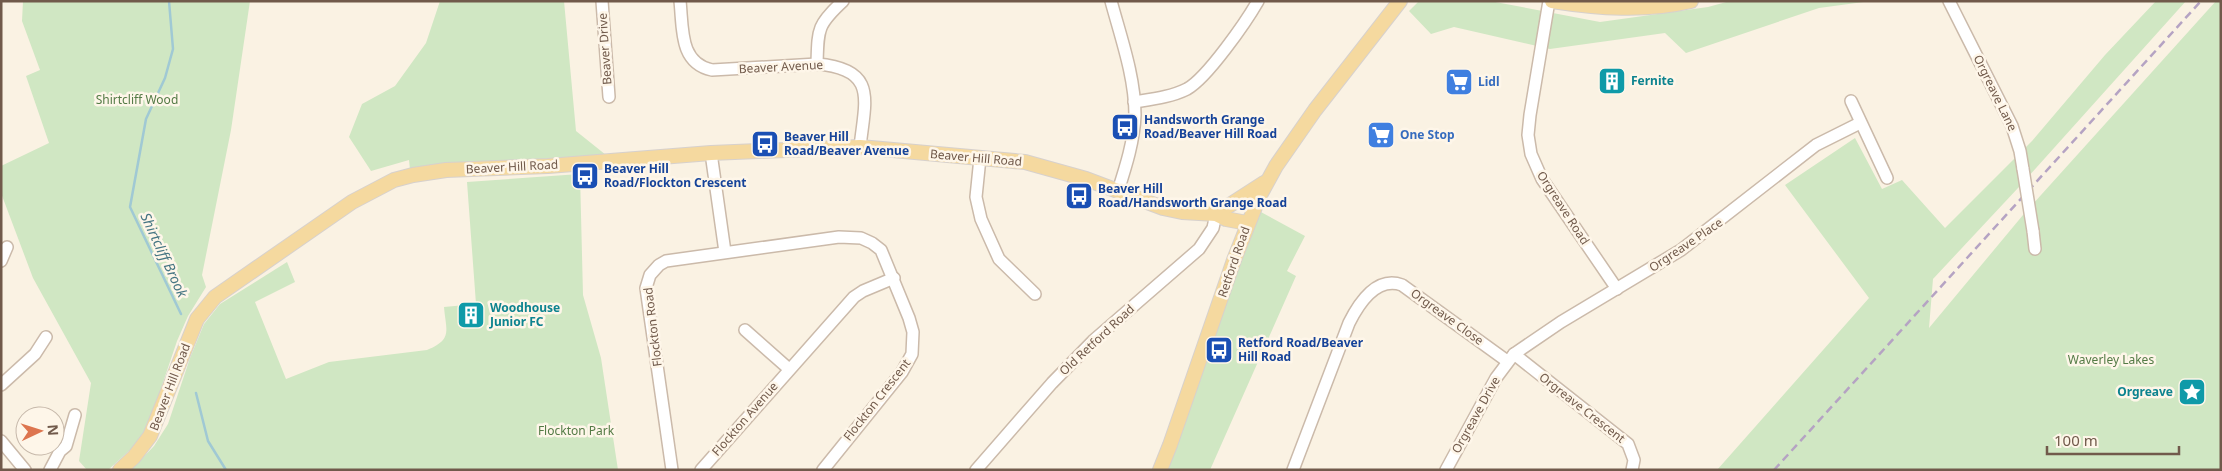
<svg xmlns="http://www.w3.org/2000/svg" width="2222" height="471" font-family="'Noto Sans',sans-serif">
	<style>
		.green { fill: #d0e7c3 }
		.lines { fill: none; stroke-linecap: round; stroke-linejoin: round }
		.stream { stroke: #a0c9d4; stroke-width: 2.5 }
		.minor-casing { stroke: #cbbaaa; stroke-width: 14 }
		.major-casing { stroke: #d7d1cd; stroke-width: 16 }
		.minor { stroke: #fff; stroke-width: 11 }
		.major { stroke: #f5d99f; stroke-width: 14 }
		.rail { stroke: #b5a3c3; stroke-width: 2.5; stroke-dasharray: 8 5; stroke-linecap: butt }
		.minor-bridge-casing { stroke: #cbbaaa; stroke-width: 14; stroke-linecap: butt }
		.minor-bridge { stroke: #fff; stroke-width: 11 }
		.labels { text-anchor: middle; stroke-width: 5; stroke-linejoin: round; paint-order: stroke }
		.street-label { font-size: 12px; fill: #715a4b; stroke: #fef6e9 }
		.culture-label { font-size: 12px; font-weight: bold; fill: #0d838f; stroke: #fef6e9; text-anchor: start }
		.shop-label { font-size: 12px; font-weight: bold; fill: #366cbe; stroke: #fef6e9; text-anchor: start }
		.park-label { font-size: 12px; fill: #547b46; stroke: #fef6e9 }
		.transit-label { font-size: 12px; font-weight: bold; fill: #164399; stroke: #fef6e9; text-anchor: start }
		.water-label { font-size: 14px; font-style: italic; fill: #467683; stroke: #fef6e9 }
	</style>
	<rect width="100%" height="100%" fill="#faf2e3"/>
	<g class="green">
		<polygon points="23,1 250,1 231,130 202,275 206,287 188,316 177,341 149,424 141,440 108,470 87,470 79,461 91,383 33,278 1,193 1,166 49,143 26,76 40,70 22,21"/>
		<polygon points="440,1 564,1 576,131 606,155 410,170 409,160 371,171 349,137 362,104 395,86 426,43"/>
		<polygon points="1419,1 1490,1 1600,22 1708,7 1730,1 1871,1 1819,8 1686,53 1665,33 1550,49 1454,27 1431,34 1409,11"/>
		<polygon points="2156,1 2186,1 2018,188 1933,279 1929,328 2023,215 2216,1 2221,1 2221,470 1717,470 1869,298 1785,185 1855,138 1882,189 1902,180 1945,228 2032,141 2105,55"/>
		<path d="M 580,174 L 583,295 L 601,358 L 618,470 L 131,470 L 154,446 L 168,424 L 190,358 L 204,324 L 220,304 L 287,262 L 295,282 L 255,302 L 286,379 L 329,362 L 427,350 C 453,339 446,331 444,307 L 476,304 L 467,182 Z"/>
		<polygon points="1259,211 1305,236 1287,271 1296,276 1210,470 1168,470"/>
	</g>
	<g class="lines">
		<g class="stream">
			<polyline points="169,1 173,49 165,78 146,119 130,207 181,314"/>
			<polyline points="196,393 208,441 226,470"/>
		</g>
		<g class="minor-casing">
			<g id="minor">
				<polyline points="602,1 609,97"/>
				<path d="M 680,1 C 683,28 679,63 712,70 L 817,64 C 878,69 865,100 860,147"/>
				<path d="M 1111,1 C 1121,38 1135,77 1135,115 C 1134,141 1126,166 1118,191"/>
				<polyline points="1549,1 1530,115 1528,135 1531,154 1542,179 1617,289"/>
				<polyline points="1949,1 2012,126 2020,151 2023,169"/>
				<path d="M 817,64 C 818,29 817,25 843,1"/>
				<polyline points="1851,101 1887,178"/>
				<path d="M 1134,102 C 1153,99 1171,97 1187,89 C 1207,78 1246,22 1258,1"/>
				<polyline points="711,153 725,252"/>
				<polyline points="980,158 976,197 981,219 999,259 1035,294"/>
				<polyline points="2033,231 2035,249"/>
				<polyline points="1,261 7,247"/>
				<polyline points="745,330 789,369"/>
				<polyline points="1514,354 1628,444 1634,460 1632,470"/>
				<polyline points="1,385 35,354 46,337"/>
				<polyline points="1,441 25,470"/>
				<polyline points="50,470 60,451 66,446 75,415"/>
				<polyline points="672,470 646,288 650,275 659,265 666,261 839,237 861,238 872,243 881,250 909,318 913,332 912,354 902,372 823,470"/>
				<polyline points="701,470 854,297 863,291 894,278"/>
				<polyline points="976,470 1052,383 1094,340 1199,249 1213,228 1216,214"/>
				<path d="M 1293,470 L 1349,323 C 1359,303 1377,276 1402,285 L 1507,361"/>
				<polyline points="1446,470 1496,378 1514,354 1561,322 1681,250 1816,145 1860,123"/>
			</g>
		</g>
		<g class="major-casing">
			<g id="major">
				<path d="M 1552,1 C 1598,8 1645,12 1691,1"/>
				<polyline points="1216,214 1264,183"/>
				<polyline points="120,470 134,457 150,436 197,319 215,297 352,202 394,180 413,175 446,170 548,166 711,153 860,147 1025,162 1086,179 1163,208 1182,212 1216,214 1226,219 1247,223"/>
				<polyline points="1160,470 1170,445 1234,260 1259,197 1276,166 1315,110 1400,1"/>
			</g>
		</g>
		<use href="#minor" class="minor"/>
		<use href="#major" class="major"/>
		<polyline class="rail" points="1774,470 2201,1"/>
		<g class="minor-bridge-casing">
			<polyline id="minor-bridge" points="2023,169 2033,231"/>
		</g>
		<use href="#minor-bridge" class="minor-bridge"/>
	</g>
	<defs>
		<g id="building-square" transform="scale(1.4375)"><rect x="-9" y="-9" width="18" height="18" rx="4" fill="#0f9aa8" stroke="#fef6e9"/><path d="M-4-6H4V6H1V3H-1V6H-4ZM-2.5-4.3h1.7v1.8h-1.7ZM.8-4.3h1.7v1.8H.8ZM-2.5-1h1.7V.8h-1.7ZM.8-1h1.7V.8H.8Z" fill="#fff"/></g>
		<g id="supermarket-square" transform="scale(1.4375)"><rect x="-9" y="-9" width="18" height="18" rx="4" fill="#3f7fe0" stroke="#fef6e9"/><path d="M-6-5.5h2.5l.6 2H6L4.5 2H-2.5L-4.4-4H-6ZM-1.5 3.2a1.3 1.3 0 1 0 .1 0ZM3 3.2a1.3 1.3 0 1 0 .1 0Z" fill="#fff"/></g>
		<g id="bus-square" transform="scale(1.4375)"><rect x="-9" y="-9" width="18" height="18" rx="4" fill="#1a4fb4" stroke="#fef6e9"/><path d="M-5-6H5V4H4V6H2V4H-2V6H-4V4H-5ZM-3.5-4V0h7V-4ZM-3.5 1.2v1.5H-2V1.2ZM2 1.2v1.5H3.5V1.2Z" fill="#fff"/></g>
		<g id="sight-square" transform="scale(1.4375)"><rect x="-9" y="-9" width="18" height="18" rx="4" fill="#0f9aa8" stroke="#fef6e9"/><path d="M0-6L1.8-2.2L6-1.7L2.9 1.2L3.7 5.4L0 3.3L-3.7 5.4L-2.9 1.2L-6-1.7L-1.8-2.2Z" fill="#fff"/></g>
	</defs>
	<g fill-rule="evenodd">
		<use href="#building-square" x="1612" y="81"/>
		<use href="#supermarket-square" x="1459" y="82"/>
		<use href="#bus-square" x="1125" y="127"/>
		<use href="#supermarket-square" x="1381" y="135"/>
		<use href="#bus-square" x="765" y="144"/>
		<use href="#bus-square" x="585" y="176"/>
		<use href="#bus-square" x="1079" y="196"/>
		<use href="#building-square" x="471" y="315"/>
		<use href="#bus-square" x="1219" y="350"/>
		<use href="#sight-square" x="2192" y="392"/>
	</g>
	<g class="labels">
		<g class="street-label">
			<text transform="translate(605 49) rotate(-94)" y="4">Beaver Drive</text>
			<text transform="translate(781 67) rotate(-3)" y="4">Beaver Avenue</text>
			<text transform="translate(1995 93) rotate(64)" y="4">Orgreave Lane</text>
			<text transform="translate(976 158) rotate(5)" y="4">Beaver Hill Road</text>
			<text transform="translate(512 167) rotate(-3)" y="4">Beaver Hill Road</text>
			<text transform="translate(1563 208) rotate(57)" y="4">Orgreave Road</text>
			<text transform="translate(1686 245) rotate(-34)" y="4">Orgreave Place</text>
			<text transform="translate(1234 262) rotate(-71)" y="4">Retford Road</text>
			<text transform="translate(1447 317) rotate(36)" y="4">Orgreave Close</text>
			<text transform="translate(653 327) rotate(-97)" y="4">Flockton Road</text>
			<text transform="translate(1097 340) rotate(-43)" y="4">Old Retford Road</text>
			<text transform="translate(170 387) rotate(-69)" y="4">Beaver Hill Road</text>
			<text transform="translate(877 400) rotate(-52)" y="4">Flockton Crescent</text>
			<text transform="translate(1582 408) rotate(38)" y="4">Orgreave Crescent</text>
			<text transform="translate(1476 415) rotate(-61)" y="4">Orgreave Drive</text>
			<text transform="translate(745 419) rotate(-49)" y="4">Flockton Avenue</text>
		</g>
		<g class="culture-label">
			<text x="1631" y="85">Fernite</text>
			<text x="490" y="312">Woodhouse<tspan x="490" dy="14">Junior FC</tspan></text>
			<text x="2173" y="396" text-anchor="end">Orgreave</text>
		</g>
		<g class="shop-label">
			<text x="1478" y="86">Lidl</text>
			<text x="1400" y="139">One Stop</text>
		</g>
		<g class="park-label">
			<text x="137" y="104">Shirtcliff Wood</text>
			<text x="2111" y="364">Waverley Lakes</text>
			<text x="576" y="435">Flockton Park</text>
		</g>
		<g class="transit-label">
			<text x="1144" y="124">Handsworth Grange<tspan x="1144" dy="14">Road/Beaver Hill Road</tspan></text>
			<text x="784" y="141">Beaver Hill<tspan x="784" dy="14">Road/Beaver Avenue</tspan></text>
			<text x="604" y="173">Beaver Hill<tspan x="604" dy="14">Road/Flockton Crescent</tspan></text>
			<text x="1098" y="193">Beaver Hill<tspan x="1098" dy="14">Road/Handsworth Grange Road</tspan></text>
			<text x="1238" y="347">Retford Road/Beaver<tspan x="1238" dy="14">Hill Road</tspan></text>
		</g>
		<g class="water-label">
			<text transform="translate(164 255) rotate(65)" y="5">Shirtcliff Brook</text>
		</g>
	</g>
	<rect width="2222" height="471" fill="none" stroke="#715a4b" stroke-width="5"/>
	<g transform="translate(40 431) rotate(86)"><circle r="24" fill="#fef6e9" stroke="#c6b8aa"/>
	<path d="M0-4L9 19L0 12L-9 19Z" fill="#dd754f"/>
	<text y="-8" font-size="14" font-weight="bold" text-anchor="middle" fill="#715a4b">N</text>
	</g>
	<path d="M2047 446v8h132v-8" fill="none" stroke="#715a4b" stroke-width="2.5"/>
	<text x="2054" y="446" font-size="15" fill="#715a4b" stroke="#fef6e9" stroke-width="4" paint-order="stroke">100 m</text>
</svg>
